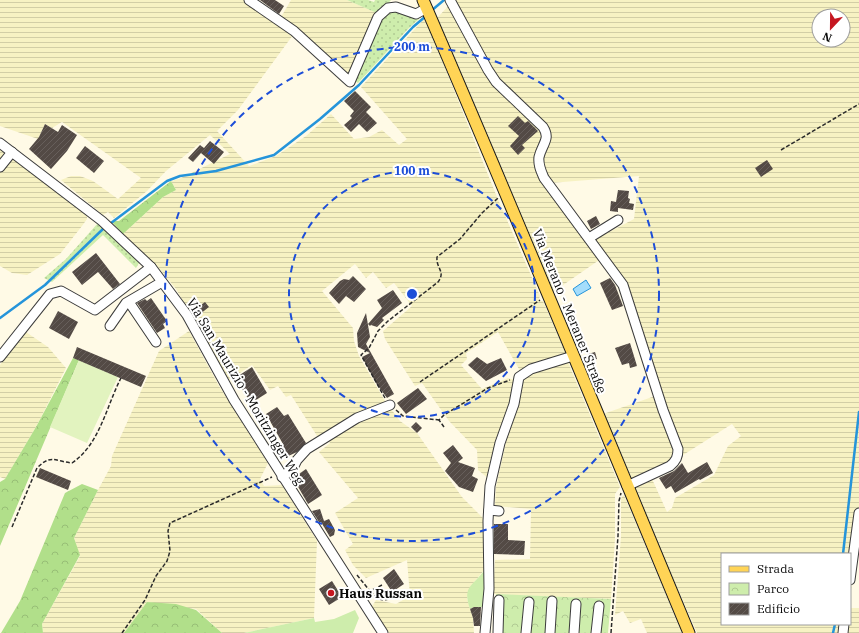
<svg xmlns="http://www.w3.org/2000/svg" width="859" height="633" font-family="'IBM Plex Serif',serif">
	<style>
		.farmland { fill: url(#farmland-rules); fill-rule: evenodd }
		.grass { fill: url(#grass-dots) }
		.forest { fill: url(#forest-crowns) }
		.park { fill: url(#park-crowns) }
		.garden { fill: #ceedac }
		.pitch { fill: #e2f3bf }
		.water { fill: #a4ddfc; stroke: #2594da }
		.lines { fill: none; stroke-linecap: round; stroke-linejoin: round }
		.stream { stroke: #2594da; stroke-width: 2.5 }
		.building { fill: url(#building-hatch) }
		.minor-casing { stroke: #3c3c3c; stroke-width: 11 }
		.major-casing { stroke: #1a1a1a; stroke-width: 13 }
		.path { stroke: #2b2b2b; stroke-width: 1.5; stroke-dasharray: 4 2; stroke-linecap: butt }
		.minor { stroke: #fff; stroke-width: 9 }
		.major { stroke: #ffd456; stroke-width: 11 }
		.ring { fill: none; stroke: #1d4ed8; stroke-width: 2; stroke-dasharray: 7 5 }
		.poi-dot { fill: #c51620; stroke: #fff; stroke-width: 1.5 }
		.labels { text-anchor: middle; stroke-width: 4; stroke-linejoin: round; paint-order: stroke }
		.street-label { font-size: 13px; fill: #090909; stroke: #fff }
		.poi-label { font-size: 13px; font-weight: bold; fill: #090909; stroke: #fff; text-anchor: start }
		.centre { fill: #1d4ed8; stroke: #fff; stroke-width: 2 }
		.ring-label { font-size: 12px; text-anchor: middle; font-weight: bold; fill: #1d4ed8; stroke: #fff; stroke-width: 4; stroke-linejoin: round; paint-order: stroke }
	</style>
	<defs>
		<pattern id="farmland-rules" width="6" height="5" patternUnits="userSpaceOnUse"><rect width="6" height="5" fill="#f7f2c3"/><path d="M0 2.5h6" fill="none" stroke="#d2cea6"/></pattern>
		<pattern id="grass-dots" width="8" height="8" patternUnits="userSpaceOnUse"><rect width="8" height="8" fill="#ceedac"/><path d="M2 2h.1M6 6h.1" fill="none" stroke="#b0ca93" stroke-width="1.8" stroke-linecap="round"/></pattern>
		<pattern id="forest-crowns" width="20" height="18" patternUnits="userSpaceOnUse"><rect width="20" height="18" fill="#b1df8a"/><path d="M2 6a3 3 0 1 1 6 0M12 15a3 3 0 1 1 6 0" fill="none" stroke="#97be76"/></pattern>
		<pattern id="park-crowns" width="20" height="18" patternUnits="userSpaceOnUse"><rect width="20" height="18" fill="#ceedac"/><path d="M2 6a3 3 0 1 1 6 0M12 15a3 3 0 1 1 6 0" fill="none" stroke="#b0ca93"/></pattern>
		<pattern id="building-hatch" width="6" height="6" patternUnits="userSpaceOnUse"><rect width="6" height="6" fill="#534a45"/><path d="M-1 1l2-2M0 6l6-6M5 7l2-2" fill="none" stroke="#675f5b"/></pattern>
	</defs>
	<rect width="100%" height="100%" fill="#fffae6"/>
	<g class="farmland">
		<polygon points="0,0 254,0 293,35 238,110 217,131 249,166 276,156 306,136 331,114 354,139 369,137 382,130 399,145 407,139 361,87 425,18 497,197 540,296 539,299 540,301 543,301 566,354 520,371 498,332 466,353 467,359 461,365 482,389 508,378 514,380 514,387 489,479 478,470 477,450 449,421 422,383 415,386 385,339 383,331 412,306 394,283 386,288 373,272 366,278 355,264 322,291 353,328 354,341 359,356 385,401 400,421 417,433 462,497 485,520 485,569 471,586 467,599 473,618 474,633 389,633 371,608 376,600 396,604 410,596 407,560 366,578 353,565 345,550 353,544 335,513 358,498 319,452 330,443 326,435 319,439 291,395 286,397 278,386 270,390 252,365 229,380 176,289 158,267 123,234 163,197 176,190 171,181 179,179 230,154 210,135 166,171 147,191 114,218 108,212 103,215 61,180 71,176 80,176 93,181 118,199 141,178 62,122 52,128 45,124 38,139 0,126"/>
		<polygon points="291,0 347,0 377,13 349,76 281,17"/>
		<path d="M 454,0 L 859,0 L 859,526 L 850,598 L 850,554 L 722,554 L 722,624 L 850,624 L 850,608 L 859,608 L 859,633 L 697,633 L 633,487 L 652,479 L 667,512 L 672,508 L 675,498 L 714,475 L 728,446 L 741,436 L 732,424 L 680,457 L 632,483 L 603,414 L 658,395 L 626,286 L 605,256 L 553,292 L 437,18 ZM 819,16 L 843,16 L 843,40 L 819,40 ZM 639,176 L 634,219 L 594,240 L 550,183 Z"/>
		<polygon points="0,149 4,152 4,158 7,161 14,159 87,215 87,219 82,226 60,254 27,275 12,273 0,266"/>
		<polygon points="23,330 48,347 66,368 36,427 5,479 0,477 0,365"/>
		<polygon points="189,331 219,386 268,463 260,479 264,486 282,485 317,541 314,618 244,633 222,633 196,609 147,602 124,633 43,633 42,624 80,556 74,538 98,490 111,466 112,456 159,351"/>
		<polygon points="568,362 620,487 615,494 615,539 611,599 493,594 495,560 530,559 531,509 495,506 496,487 506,442 504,440 521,382 528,374"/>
		<polygon points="624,495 682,633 647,633 641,619 630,623 623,611 615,615 621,536 621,498"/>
	</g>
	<g class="grass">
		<polygon points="347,0 368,0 374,2 375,0 391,0 379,14"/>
		<path d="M 391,11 C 401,10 409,17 419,18 L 419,19 L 409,28 L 358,83 L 353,80 L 380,20 Z"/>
		<polygon points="98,223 139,263 136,268 103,235 52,282 44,278 66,259"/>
	</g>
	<g class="forest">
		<polygon points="171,181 176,190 163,197 123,234 111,221 119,221"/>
		<polygon points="73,358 79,360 0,546 0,482 5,479 36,427"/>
		<polygon points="82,484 98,490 74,538 80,555 42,624 43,633 1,633 20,601 65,493"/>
		<polygon points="147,602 176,604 196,610 222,633 124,633"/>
	</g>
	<polygon class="park" points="496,594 611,599 608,633 494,633"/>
	<g class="garden">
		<path d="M 485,569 L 484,607 L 474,607 L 470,609 C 462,585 473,587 485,569 Z"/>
		<polygon points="355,610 359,618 353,633 244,633 314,618 315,622 334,619"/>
	</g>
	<polygon class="pitch" points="79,360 118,377 87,443 50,427"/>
	<polygon class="water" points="586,280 591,288 577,296 573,289"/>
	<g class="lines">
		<g class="stream">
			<polyline points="431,11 444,0"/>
			<polyline points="111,223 167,181 180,176 216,171 274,155 320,119 359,85 413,27 426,16"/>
			<polyline points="0,318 45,285 104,228"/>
			<polyline points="843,554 859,412"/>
			<polyline points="833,633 835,624"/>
		</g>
	</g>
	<g class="building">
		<polygon points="260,0 275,0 284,6 279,14"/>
		<polygon points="355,91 371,107 366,112 377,123 367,132 359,124 351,132 344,125 352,118 350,116 354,111 344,101"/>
		<polygon points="518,116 525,123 528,121 538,131 522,145 525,148 518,155 510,146 519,136 508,126"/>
		<polygon points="45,124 58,132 62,125 77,135 67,151 51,169 29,149 39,137"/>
		<polygon points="210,141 224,152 214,164 201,153 193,162 188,158 200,145 204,148"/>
		<polygon points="85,146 104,161 94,173 76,158"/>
		<polygon points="767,160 773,169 761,177 755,168"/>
		<polygon points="618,190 629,191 628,198 630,199 629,203 634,204 633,210 618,208 618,212 610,211 611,201 616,202"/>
		<polygon points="596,216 600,224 591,229 587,221"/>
		<polygon points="96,253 120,284 113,289 98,272 82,285 72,272"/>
		<polygon points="353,276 366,289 354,302 346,296 339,304 329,293 340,281 344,279 349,280"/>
		<polygon points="610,278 615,285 623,306 612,310 600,283"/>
		<polygon points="393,290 402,303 382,318 384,320 377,327 371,325 370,326 368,324 382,308 377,300"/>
		<polygon points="151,298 167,321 163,324 165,328 157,333 137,303 145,299 147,301"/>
		<polygon points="205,302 209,307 200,314 197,308"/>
		<polygon points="58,311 78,322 69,339 49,328"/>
		<polygon points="366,313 370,337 366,344 394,394 387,398 376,383 362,357 370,353 358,347 357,333"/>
		<polygon points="630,343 637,366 630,368 629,363 622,365 615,348"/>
		<polygon points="77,347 146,376 141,387 73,358"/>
		<polygon points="595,352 597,359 590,361 588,354"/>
		<polygon points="477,357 487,364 501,358 507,370 486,381 468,365"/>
		<polygon points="252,367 267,393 251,403 235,378"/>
		<polygon points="418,388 427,399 406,414 397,403"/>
		<polygon points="277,407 284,416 288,414 306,443 297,452 284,458 277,447 283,444 266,414"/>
		<polygon points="416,422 422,428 417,433 411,427"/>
		<polygon points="453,445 463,458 458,462 475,468 472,476 478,479 473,492 459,487 445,471 451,463 443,453"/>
		<polygon points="707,462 713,473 700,480 699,479 675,493 671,486 666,489 659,478 674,471 682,463 688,473"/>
		<polygon points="40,468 71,481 68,490 36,477"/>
		<polygon points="306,469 322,495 308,504 293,478"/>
		<polygon points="320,509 324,521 329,519 335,530 334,535 330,537 321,522 322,522 319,522 312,511"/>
		<polygon points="494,524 508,524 508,540 525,541 524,555 494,554"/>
		<polygon points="394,569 404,584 392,592 383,578"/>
		<polygon points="332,581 342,597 329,605 319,589"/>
		<polygon points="474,607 481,607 480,626 474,626 473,618 470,609"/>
	</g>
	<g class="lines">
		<g class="minor-casing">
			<g id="minor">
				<polyline points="249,0 294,31 350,82 378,17 388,8 396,7 416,14 427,8"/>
				<path d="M 450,0 L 488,70 L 496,82 L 543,127 C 551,139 542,144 539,157 C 538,165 541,171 544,178 L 623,285 L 663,410 L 678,449 C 678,457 676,461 670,466 L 627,486"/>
				<polyline points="0,143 102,221 151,267 187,315 234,400 383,633"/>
				<polyline points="0,167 12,152"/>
				<polyline points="589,238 618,220"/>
				<polyline points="129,302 156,342"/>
				<polyline points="110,326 126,303 162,282"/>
				<polyline points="0,357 50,294 61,291 95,310 151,267"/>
				<polyline points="282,477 293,468 297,460 307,449 357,418 390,405"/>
				<polyline points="489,510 499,511"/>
				<polyline points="850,580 859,513"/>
				<polyline points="485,633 489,589 488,521 490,486 500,443 514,404 519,377 531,369 573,356"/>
				<polyline points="498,633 499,600"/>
				<polyline points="526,633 529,602"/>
				<polyline points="550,633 552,601"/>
				<polyline points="574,633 576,604"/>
				<polyline points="596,633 599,606"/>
				<polyline points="843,633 844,624"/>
			</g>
		</g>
		<g class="major-casing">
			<path id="major" d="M 423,0 C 514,210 601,422 689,633"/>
		</g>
		<g class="path">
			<polyline points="781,150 859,104"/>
			<polyline points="420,382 540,300"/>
			<path d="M 385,398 L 361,355 L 369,348 L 378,331 L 388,321 L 438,282 C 446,271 436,269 437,257 L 460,239 L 482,213 L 498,198"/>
			<polyline points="396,410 403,416 439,420"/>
			<polyline points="444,427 439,420 444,415 488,388 510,380"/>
			<path d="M 12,527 L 37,468 C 51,454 54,461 72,463 C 100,444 106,407 121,378"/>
			<polyline points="357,575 370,591 382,585"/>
			<path d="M 370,591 C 378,599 381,602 392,598"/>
			<polyline points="122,633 145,600 156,576 167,561 170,551 168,531 170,523 272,477"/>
			<polyline points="611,633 618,536 619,501 621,493"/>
		</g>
		<use href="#minor" class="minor"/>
		<use href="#major" class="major"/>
	</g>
	<g class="ring">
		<circle cx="412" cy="294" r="123"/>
		<circle cx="412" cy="294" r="247"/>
	</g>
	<circle class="poi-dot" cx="331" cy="593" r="4"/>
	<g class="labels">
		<g class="street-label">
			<text transform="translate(570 311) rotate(68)" y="5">Via Merano - Meraner Straße</text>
			<text transform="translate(246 391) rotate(59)" y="5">Via San Maurizio - Moritzinger Weg</text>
		</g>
		<g class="poi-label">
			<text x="339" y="598">Haus Russan</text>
		</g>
	</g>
	<circle cx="412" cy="294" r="6" class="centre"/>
	<g class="ring-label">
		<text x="412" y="51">200 m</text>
		<text x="412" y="175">100 m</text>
	</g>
	<rect x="721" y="553" width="130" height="72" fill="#ffffff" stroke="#9d9d9d"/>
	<rect x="729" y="566" width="20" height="6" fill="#ffd456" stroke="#9d9d9d"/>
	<text x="757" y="573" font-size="12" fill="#090909">Strada</text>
	<rect x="729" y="583" width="20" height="12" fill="url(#park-crowns)" stroke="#9d9d9d"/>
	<text x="757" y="593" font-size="12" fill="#090909">Parco</text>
	<rect x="729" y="603" width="20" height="12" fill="url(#building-hatch)" stroke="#9d9d9d"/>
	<text x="757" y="613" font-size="12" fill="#090909">Edificio</text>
	<g transform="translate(831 28) rotate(202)"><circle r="19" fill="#ffffff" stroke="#9d9d9d"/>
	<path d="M0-3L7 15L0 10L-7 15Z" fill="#c51620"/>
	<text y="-6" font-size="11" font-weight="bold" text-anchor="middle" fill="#090909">N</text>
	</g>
</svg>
